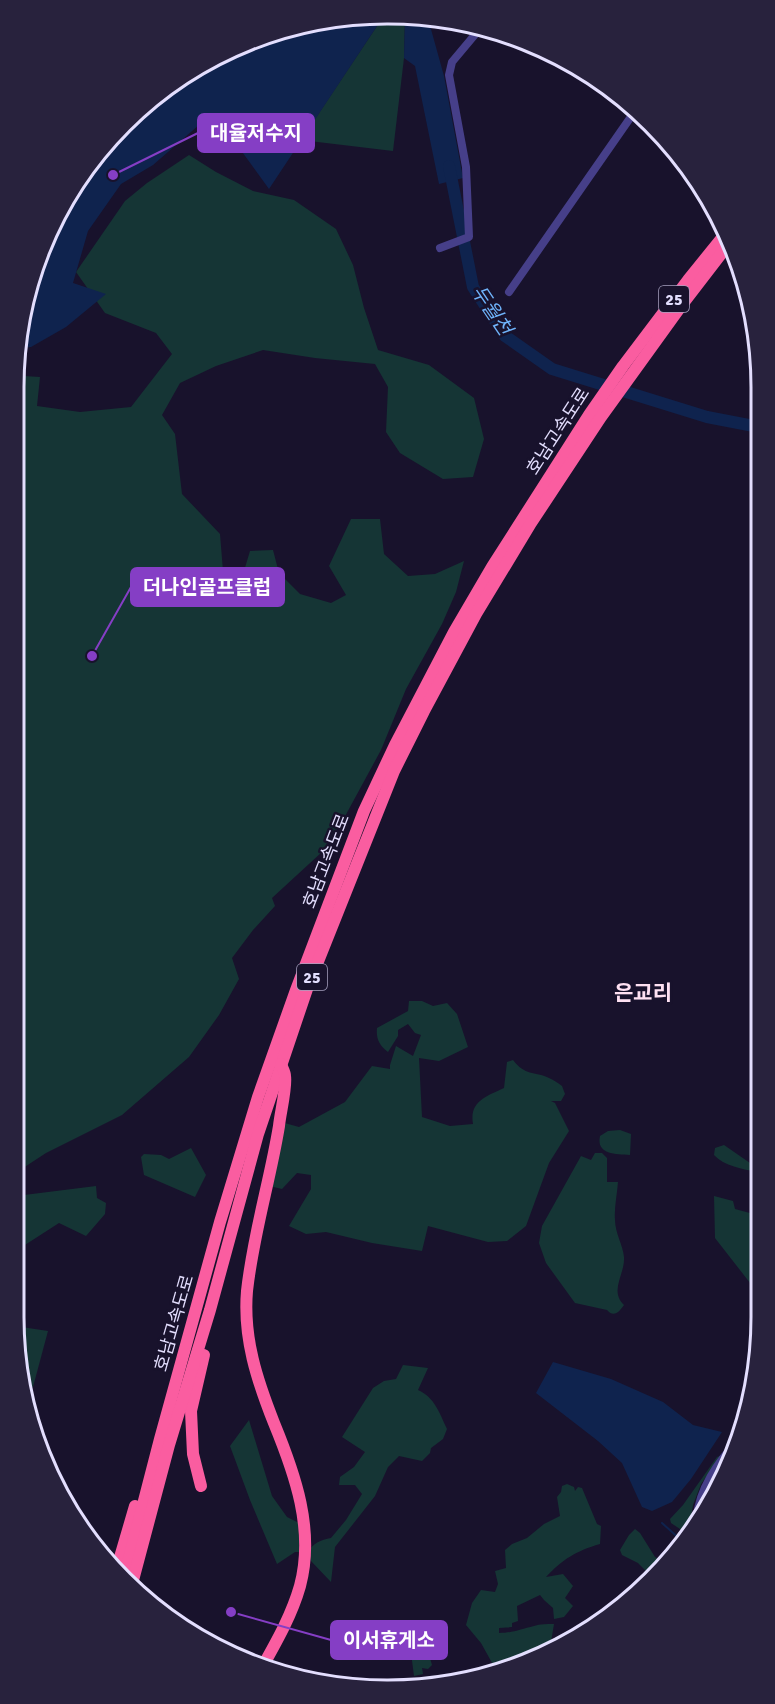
<svg xmlns="http://www.w3.org/2000/svg" width="775" height="1704" font-family="Signika,'Noto Sans KR',sans-serif">
	<style>
		.green { fill: #153535 }
		.water { fill: #0f234e }
		.lines { fill: none; stroke-linecap: round; stroke-linejoin: round }
		.stream { stroke: #0f234e; stroke-width: 2 }
		.river { stroke: #0f234e; stroke-width: 12 }
		.minor { stroke: #463f89; stroke-width: 8 }
		.highway { stroke: #fa5da0; stroke-width: 12 }
		.labels { text-anchor: middle; stroke-width: 5; stroke-linejoin: round; paint-order: stroke }
		.shield { fill: #18122c; stroke: #a6a1bf; stroke-width: 1.5 }
		.shield-label { font-size: 16px; font-weight: bold; fill: #e3defe }
		.street-label { font-size: 18px; fill: #e3defe; stroke: #18122c }
		.water-label { font-size: 20px; font-style: italic; fill: #6fb3fa; stroke: #18122c }
		.quarter-label { font-size: 21px; font-weight: bold; fill: #fee0f2; stroke: #18122c }
		.rim { fill: none; stroke: #e3defe; stroke-width: 3 }
		.leader { fill: none; stroke: #853ec5; stroke-width: 2 }
		.callout-dot { fill: #853ec5; stroke: #18122c; stroke-width: 2 }
		.callout { fill: #853ec5; stroke: #853ec5; stroke-width: 2 }
		.callout-label { font-size: 20px; text-anchor: middle; font-weight: bold; fill: #fff }
	</style>
	<rect width="100%" height="100%" fill="#18122c"/>
	<g class="green">
		<polygon points="385,14 405,17 404,58 393,151 301,140"/>
		<polygon points="189,155 216,172 253,191 294,200 336,229 353,265 364,308 378,350 429,365 474,398 484,439 473,477 443,479 400,453 386,432 388,387 375,364 315,358 263,350 216,366 180,383 162,415 175,434 182,494 220,534 223,571 244,571 250,551 273,550 279,573 300,594 331,603 346,595 329,566 351,519 380,519 384,554 408,576 435,574 464,561 456,592 442,624 406,689 381,750 343,820 322,852 272,898 275,906 253,930 232,958 239,979 219,1015 189,1057 122,1115 46,1153 14,1174 14,413 22,401 24,376 40,377 37,406 80,412 131,407 172,354 156,333 105,313 76,272 125,201 147,183"/>
		<path d="M 409,1001 L 422,1001 L 433,1006 L 447,1003 L 457,1014 L 468,1047 L 439,1061 L 419,1058 L 422,1117 L 450,1126 L 473,1124 C 469,1101 487,1096 504,1088 L 507,1062 L 513,1060 C 525,1076 534,1071 549,1078 C 554,1080 558,1083 562,1086 L 565,1094 L 561,1101 L 551,1101 L 555,1103 L 569,1131 L 549,1163 L 526,1226 L 507,1241 L 488,1242 L 428,1226 L 422,1251 L 372,1243 L 326,1232 L 306,1234 L 289,1226 L 311,1189 L 311,1175 L 297,1173 L 282,1189 L 265,1185 L 281,1122 L 299,1127 L 345,1102 L 372,1066 L 390,1069 L 390,1065 L 396,1046 L 413,1056 L 421,1035 L 415,1033 L 408,1024 L 398,1030 L 398,1036 L 388,1052 C 379,1045 376,1039 377,1028 L 408,1011 Z"/>
		<path d="M 620,1130 L 631,1134 L 630,1155 C 616,1154 596,1155 600,1136 L 608,1131 Z"/>
		<path d="M 724,1145 L 750,1163 L 756,1164 L 757,1172 C 743,1169 724,1166 714,1155 L 715,1148 Z"/>
		<polygon points="191,1148 206,1175 195,1197 144,1175 141,1157 144,1154 161,1155 169,1159"/>
		<path d="M 595,1153 L 602,1153 L 607,1158 L 607,1182 L 618,1182 C 617,1195 614,1208 615,1220 C 615,1233 623,1245 624,1257 C 625,1275 609,1290 624,1305 C 619,1312 614,1318 607,1310 L 575,1303 L 546,1263 L 539,1243 L 542,1226 L 581,1156 L 591,1160 Z"/>
		<polygon points="14,1186 16,1196 96,1186 97,1198 106,1203 105,1214 86,1236 59,1223 14,1252"/>
		<polygon points="714,1196 733,1201 735,1209 761,1216 761,1263 759,1268 753,1271 761,1276 761,1297 715,1238"/>
		<polygon points="15,1326 48,1331 33,1387 25,1385"/>
		<path d="M 403,1365 L 428,1368 L 418,1390 C 435,1398 439,1412 447,1429 L 443,1439 L 431,1448 L 430,1453 L 422,1461 L 399,1456 L 388,1467 L 375,1496 L 335,1547 L 331,1582 L 311,1561 L 308,1553 C 312,1543 321,1540 331,1538 L 346,1520 L 362,1494 L 355,1485 L 339,1485 L 340,1477 L 354,1467 L 365,1452 L 342,1437 L 373,1388 L 384,1381 L 396,1379 Z"/>
		<polygon points="249,1420 272,1496 287,1517 303,1525 302,1552 295,1552 277,1564 250,1500 230,1446"/>
		<polygon points="722,1455 701,1484 693,1505 689,1530 683,1531 671,1523 670,1519 683,1505 717,1457"/>
		<path d="M 567,1484 L 574,1487 L 575,1491 L 578,1487 L 582,1488 L 597,1524 L 601,1526 L 600,1544 C 576,1551 563,1559 546,1577 L 563,1574 L 573,1586 L 565,1598 L 573,1606 L 564,1617 L 554,1619 L 553,1608 L 544,1600 L 540,1595 L 517,1606 L 518,1621 L 512,1623 L 512,1627 L 499,1628 L 499,1633 C 513,1633 521,1629 534,1626 C 540,1624 547,1624 554,1624 L 551,1642 L 557,1647 L 496,1670 L 481,1643 L 466,1625 L 472,1603 L 481,1590 L 495,1592 L 498,1584 L 495,1571 L 506,1568 L 505,1550 L 512,1544 L 527,1538 L 544,1524 L 560,1516 L 557,1497 L 561,1492 L 562,1486 Z"/>
		<polygon points="635,1529 640,1533 655,1557 667,1565 652,1577 638,1563 622,1555 620,1550 629,1535"/>
		<polygon points="428,1651 432,1665 428,1669 422,1668 423,1674 414,1676 411,1653"/>
	</g>
	<g class="water">
		<polygon points="385,14 269,189 232,138 199,125 153,165 121,184 88,231 73,283 106,294 66,327 31,347 21,348 42,245 123,123 244,42"/>
		<polygon points="405,17 429,22 444,76 463,178 439,184 415,66 404,58"/>
		<polygon points="553,1362 611,1379 663,1402 693,1425 722,1432 691,1479 672,1502 652,1511 642,1507 622,1463 598,1441 536,1393"/>
	</g>
	<g class="lines">
		<polyline class="stream" points="662,1523 682,1541"/>
		<polyline class="river" points="449,166 473,287 505,336 552,369 707,417 759,427"/>
		<g class="minor">
			<polyline points="504,37 540,54 569,64"/>
			<polyline points="440,248 469,237 466,167 449,75 452,62 478,31"/>
			<polyline points="509,292 635,111"/>
			<path d="M 697,1517 C 699,1490 718,1461 737,1442"/>
		</g>
		<g class="highway">
			<polyline points="201,1486 193,1454 191,1411 204,1355"/>
			<polyline points="116,1571 135,1506"/>
			<polyline points="124,1578 160,1439 220,1222 258,1097 296,990 364,811 395,745 454,632 492,567 589,415 623,366 688,280 726,233"/>
			<polyline points="132,1584 169,1445 210,1310 258,1134 307,989 394,771 424,711 476,614 531,523 601,417 684,302 731,241"/>
			<path d="M 264,1664 C 278,1639 292,1614 300,1586 C 315,1530 295,1474 274,1423 C 257,1380 243,1338 247,1291 C 253,1235 270,1181 279,1126 C 280,1114 287,1087 285,1076 C 285,1072 282,1068 281,1064"/>
		</g>
	</g>
	<g class="labels">
		<g class="shield">
			<rect x="659" y="286" width="30" height="26" rx="4.5"/>
			<rect x="297" y="964" width="30" height="26" rx="4.5"/>
		</g>
		<g class="shield-label">
			<text x="674" y="305">25</text>
			<text x="312" y="983">25</text>
		</g>
		<g class="street-label">
			<text transform="translate(558 431) rotate(-57)" y="6">호남고속도로</text>
			<text transform="translate(326 861) rotate(-69)" y="6">호남고속도로</text>
			<text transform="translate(174 1323) rotate(-74)" y="6">호남고속도로</text>
		</g>
		<g class="water-label">
			<text transform="translate(492 310) rotate(56)" y="7">두월천</text>
		</g>
		<g class="quarter-label">
			<text x="643" y="1000">은교리</text>
		</g>
	</g>
	<path d="M0 0H775V1704H0ZM387 24H388A363 363 0 0 1 751 387V1317A363 363 0 0 1 388 1680H387A363 363 0 0 1 24 1317V387A363 363 0 0 1 387 24Z" fill="#28223d" fill-rule="evenodd"/>
	<path class="rim" d="M387 24H388A363 363 0 0 1 751 387V1317A363 363 0 0 1 388 1680H387A363 363 0 0 1 24 1317V387A363 363 0 0 1 387 24Z"/>
	<path class="leader" d="M113 175L198 133M92 656L131 587M231 1612L331 1640"/>
	<g class="callout-dot">
		<circle cx="113" cy="175" r="6"/>
		<circle cx="92" cy="656" r="6"/>
		<circle cx="231" cy="1612" r="6"/>
	</g>
	<g class="callout">
		<rect x="198" y="114" width="116" height="38" rx="6"/>
		<rect x="131" y="568" width="153" height="38" rx="6"/>
		<rect x="331" y="1621" width="116" height="38" rx="6"/>
	</g>
	<g class="callout-label">
		<text x="256" y="140">대율저수지</text>
		<text x="207" y="594">더나인골프클럽</text>
		<text x="389" y="1647">이서휴게소</text>
	</g>
</svg>
